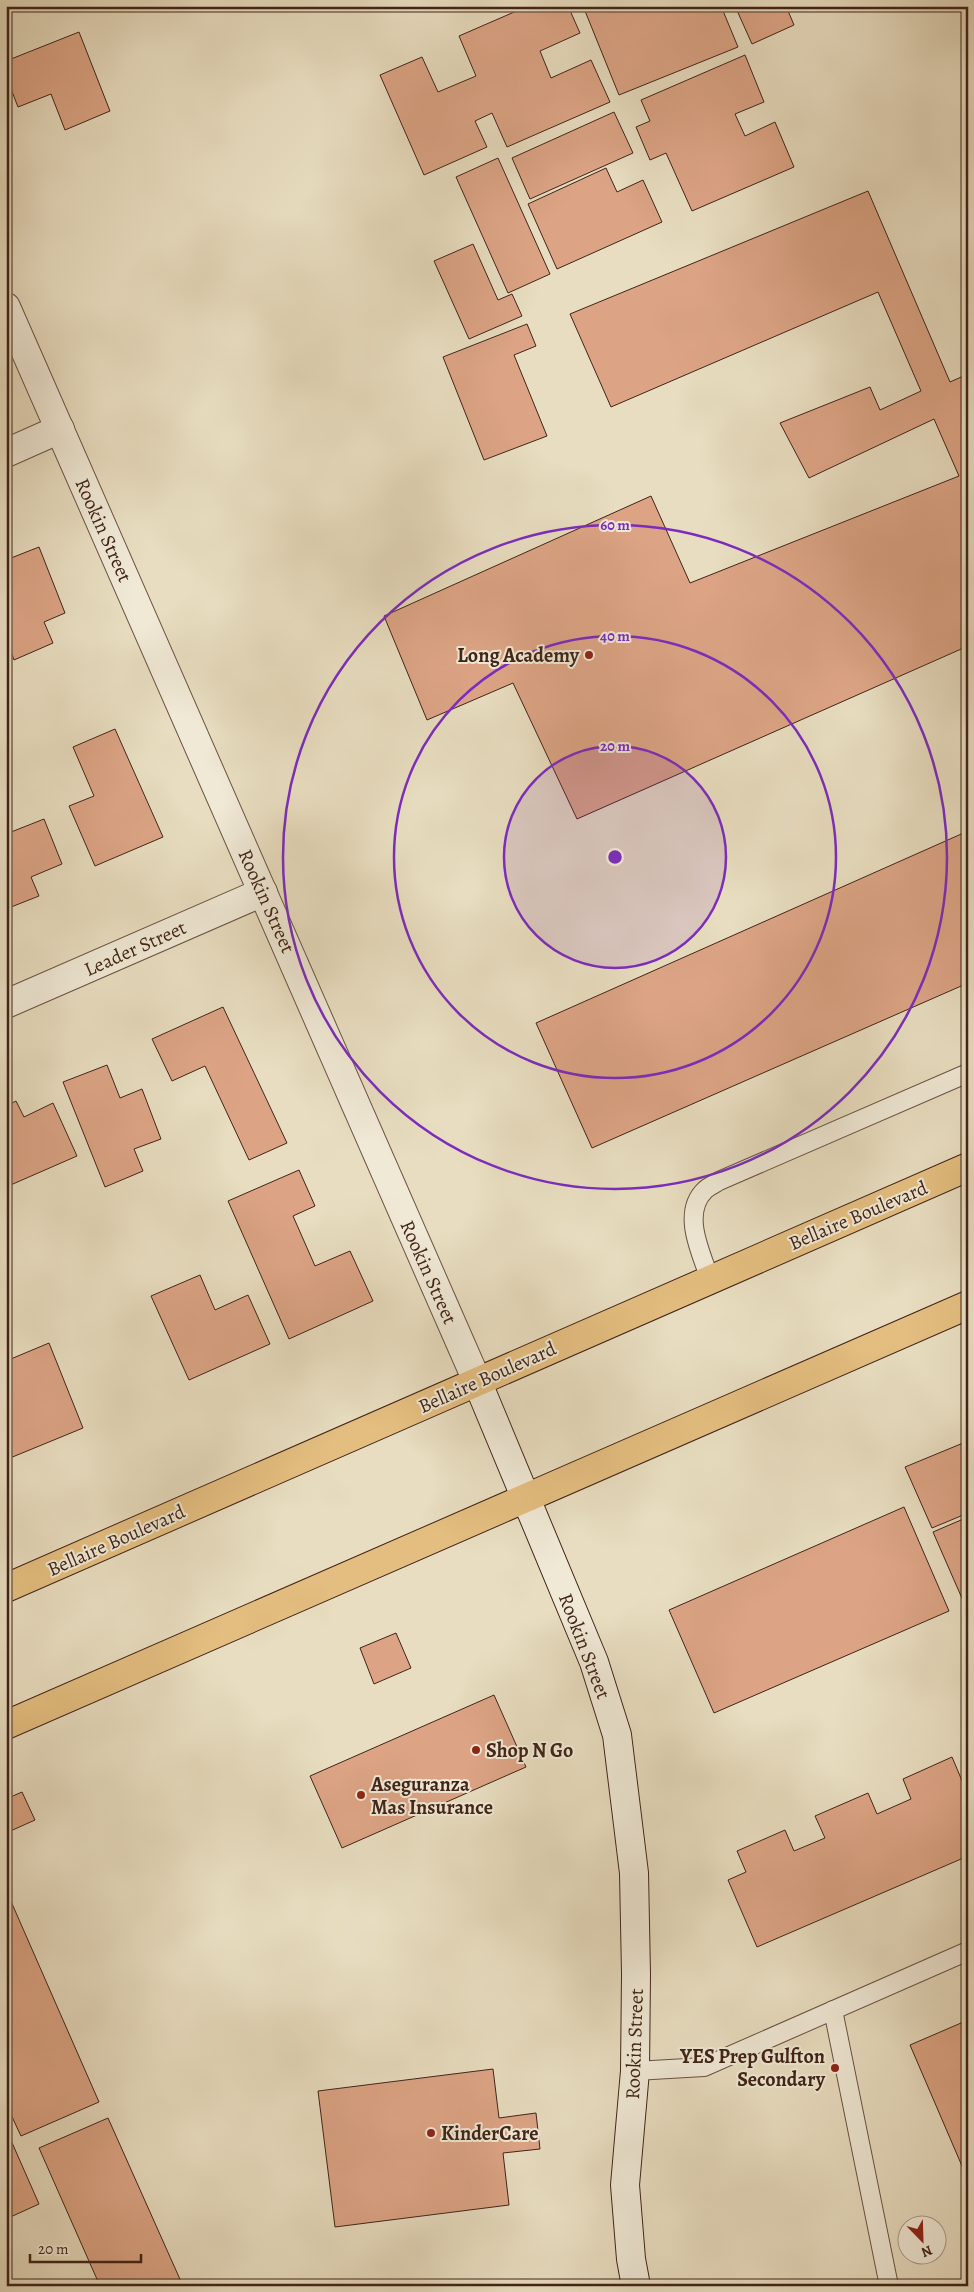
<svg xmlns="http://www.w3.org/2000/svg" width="974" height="2292" font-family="Alegreya,serif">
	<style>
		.building { fill: #dca485; stroke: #402418 }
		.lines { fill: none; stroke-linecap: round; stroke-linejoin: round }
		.lane-casing { stroke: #6a5242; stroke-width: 20 }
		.street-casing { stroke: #6a5242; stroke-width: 30 }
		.secondary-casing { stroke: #402418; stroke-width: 30 }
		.primary-casing { stroke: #402418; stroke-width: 30 }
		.lane { stroke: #f0e9d6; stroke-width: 18 }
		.street { stroke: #f0e9d6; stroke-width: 28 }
		.secondary { stroke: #f0e9d6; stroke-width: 28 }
		.primary { stroke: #e4be80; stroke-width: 28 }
		.ring { fill: none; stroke: #7b2cbf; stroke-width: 2.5 }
		.poi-dot { fill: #8f2418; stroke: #f0e9d6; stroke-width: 2 }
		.labels { text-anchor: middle; stroke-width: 4; stroke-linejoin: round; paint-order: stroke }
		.street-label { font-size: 20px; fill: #402418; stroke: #f0e9d6 }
		.poi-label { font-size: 20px; font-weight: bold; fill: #402418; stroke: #f0e9d6; text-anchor: start }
		.centre { fill: #7b2cbf; stroke: #f0e9d6; stroke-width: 2.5 }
		.ring-label { font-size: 15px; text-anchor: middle; font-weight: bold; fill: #7b2cbf; stroke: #f0e9d6; stroke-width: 4; stroke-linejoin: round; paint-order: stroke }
	</style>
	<rect width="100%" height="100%" fill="#e8ddc0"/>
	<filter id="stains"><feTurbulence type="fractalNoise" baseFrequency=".004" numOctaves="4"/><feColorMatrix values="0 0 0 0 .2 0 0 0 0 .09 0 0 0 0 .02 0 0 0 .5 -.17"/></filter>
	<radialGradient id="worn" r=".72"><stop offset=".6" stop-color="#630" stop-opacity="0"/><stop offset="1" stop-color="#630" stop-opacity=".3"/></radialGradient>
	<g class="building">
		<polygon points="528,6 568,6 580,33 540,51 551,78 591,60 610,102 507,147 492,113 475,121 487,147 424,175 380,75 422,57 438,92 476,76 459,36"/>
		<polygon points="583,6 721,6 738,47 619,95"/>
		<polygon points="735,6 786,6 794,25 752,44"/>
		<polygon points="79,32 110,111 65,130 51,94 18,107 6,76 6,61"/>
		<polygon points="745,55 764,102 735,114 745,136 775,122 794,167 692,211 666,153 650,160 636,127 650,121 641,100"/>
		<polygon points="614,112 633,153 530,199 512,158"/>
		<polygon points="498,158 550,274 508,293 456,177"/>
		<polygon points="606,168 617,192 643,180 662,222 557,269 528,204"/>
		<polygon points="868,191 950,382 968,374 968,646 577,819 513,683 427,720 384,616 651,496 690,583 959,476 934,419 809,478 780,423 870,387 880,410 921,391 878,292 611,407 570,314"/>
		<polygon points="473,244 498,300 512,294 522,316 469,339 434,261"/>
		<polygon points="527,324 536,346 514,355 547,436 484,460 443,357"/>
		<polygon points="39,547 65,613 44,622 53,643 14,660 10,649 6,651 6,560"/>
		<polygon points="115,729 163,837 95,866 69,806 94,796 73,747"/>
		<polygon points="44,819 62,864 31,877 39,896 6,909 6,834"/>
		<polygon points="968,831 968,983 592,1148 536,1023"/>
		<polygon points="223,1007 287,1143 249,1160 205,1066 172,1081 152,1039"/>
		<polygon points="107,1065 120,1098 142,1089 161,1139 134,1149 143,1171 105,1187 63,1082"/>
		<polygon points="16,1101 24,1117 53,1103 77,1156 6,1187 6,1106"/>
		<polygon points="299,1170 315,1206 293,1216 315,1266 350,1251 373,1301 289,1339 228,1201"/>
		<polygon points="200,1275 215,1310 248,1295 270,1344 189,1380 151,1296"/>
		<polygon points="49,1343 83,1428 10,1458 6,1448 6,1361"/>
		<polygon points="968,1441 968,1513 932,1528 905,1467"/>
		<polygon points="904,1507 949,1611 714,1713 669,1610"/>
		<polygon points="968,1517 968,1612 933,1532"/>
		<polygon points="396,1633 411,1668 374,1684 360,1648"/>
		<polygon points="494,1695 526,1767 342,1848 310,1776"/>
		<polygon points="952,1757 963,1783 968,1782 968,1856 757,1947 728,1880 746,1872 737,1851 785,1830 794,1851 825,1838 815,1816 868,1793 877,1814 911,1799 903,1779"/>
		<polygon points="22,1792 35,1820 6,1833 6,1799"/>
		<polygon points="6,1890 99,2102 21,2136 6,2104"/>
		<polygon points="968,2020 968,2180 910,2045"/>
		<polygon points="493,2069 499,2118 536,2113 540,2149 503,2153 509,2205 335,2227 318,2091"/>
		<polygon points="108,2118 183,2286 100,2286 39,2148"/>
		<polygon points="6,2129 39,2204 6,2219"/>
	</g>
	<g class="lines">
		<g class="lane-casing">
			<g id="lane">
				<path d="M 710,1279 C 701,1253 681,1213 705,1190 C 709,1186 715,1184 719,1181 L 968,1073"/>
				<polyline points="833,2010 889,2286"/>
				<polyline points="635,2071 704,2067 968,1951"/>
			</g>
		</g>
		<g class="street-casing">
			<g id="street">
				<polyline points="6,307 477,1381"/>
				<polyline points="6,453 60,429"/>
				<polyline points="6,1004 263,892"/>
			</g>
		</g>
		<g class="secondary-casing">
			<polyline id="secondary" points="477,1381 594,1662 617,1735 634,1873 636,1974 635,2071 625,2185 631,2259 636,2286"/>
		</g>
		<g class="primary-casing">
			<g id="primary">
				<polyline points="6,1588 968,1167"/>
				<polyline points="6,1725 968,1305"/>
			</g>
		</g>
		<use href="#lane" class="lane"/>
		<use href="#street" class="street"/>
		<use href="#secondary" class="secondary"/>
		<use href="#primary" class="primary"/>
	</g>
	<circle cx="615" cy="857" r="111" fill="#7b2cbf" fill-opacity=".12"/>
	<g class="ring">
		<circle cx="615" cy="857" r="111"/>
		<circle cx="615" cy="857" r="221"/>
		<circle cx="615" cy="857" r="332"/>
	</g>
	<g class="poi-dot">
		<circle cx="589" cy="655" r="5"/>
		<circle cx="476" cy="1750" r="5"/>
		<circle cx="361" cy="1795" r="5"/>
		<circle cx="835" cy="2068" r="5"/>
		<circle cx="431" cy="2133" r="5"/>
	</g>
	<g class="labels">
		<g class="street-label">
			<text transform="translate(104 530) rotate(66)" y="7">Rookin Street</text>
			<text transform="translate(267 901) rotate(66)" y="7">Rookin Street</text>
			<text transform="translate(135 948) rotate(-24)" y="7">Leader Street</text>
			<text transform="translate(858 1215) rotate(-23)" y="7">Bellaire Boulevard</text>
			<text transform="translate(429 1272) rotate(66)" y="7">Rookin Street</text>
			<text transform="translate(487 1377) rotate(-24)" y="7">Bellaire Boulevard</text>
			<text transform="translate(116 1540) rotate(-24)" y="7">Bellaire Boulevard</text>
			<text transform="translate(585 1646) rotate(69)" y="7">Rookin Street</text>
			<text transform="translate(634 2044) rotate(-88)" y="7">Rookin Street</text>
		</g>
		<g class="poi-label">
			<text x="579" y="662" text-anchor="end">Long Academy</text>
			<text x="486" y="1757">Shop N Go</text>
			<text x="371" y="1791">Aseguranza<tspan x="371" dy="23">Mas Insurance</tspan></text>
			<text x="825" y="2063" text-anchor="end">YES Prep Gulfton<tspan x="825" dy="23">Secondary</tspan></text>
			<text x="441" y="2140">KinderCare</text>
		</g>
	</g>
	<circle cx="615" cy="857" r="8" class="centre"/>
	<g class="ring-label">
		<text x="615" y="530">60 m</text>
		<text x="615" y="641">40 m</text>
		<text x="615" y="751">20 m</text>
	</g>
	<rect width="974" height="2292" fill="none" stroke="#e8ddc0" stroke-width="25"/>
	<rect x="8" y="8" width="959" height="2277" fill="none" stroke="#402418" stroke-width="2.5"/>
	<rect x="12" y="12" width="949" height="2267" fill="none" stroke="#402418"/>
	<g transform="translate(922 2240) rotate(157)"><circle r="24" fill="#f0e9d6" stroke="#aa9a8a"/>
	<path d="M0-4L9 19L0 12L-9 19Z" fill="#8f2418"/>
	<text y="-8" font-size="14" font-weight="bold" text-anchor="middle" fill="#402418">N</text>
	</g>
	<path d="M30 2254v8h111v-8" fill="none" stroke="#402418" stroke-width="2.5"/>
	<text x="38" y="2254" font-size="15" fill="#402418" stroke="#f0e9d6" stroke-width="4" paint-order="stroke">20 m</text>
	<rect width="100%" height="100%" filter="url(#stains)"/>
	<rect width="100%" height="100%" fill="url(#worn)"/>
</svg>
